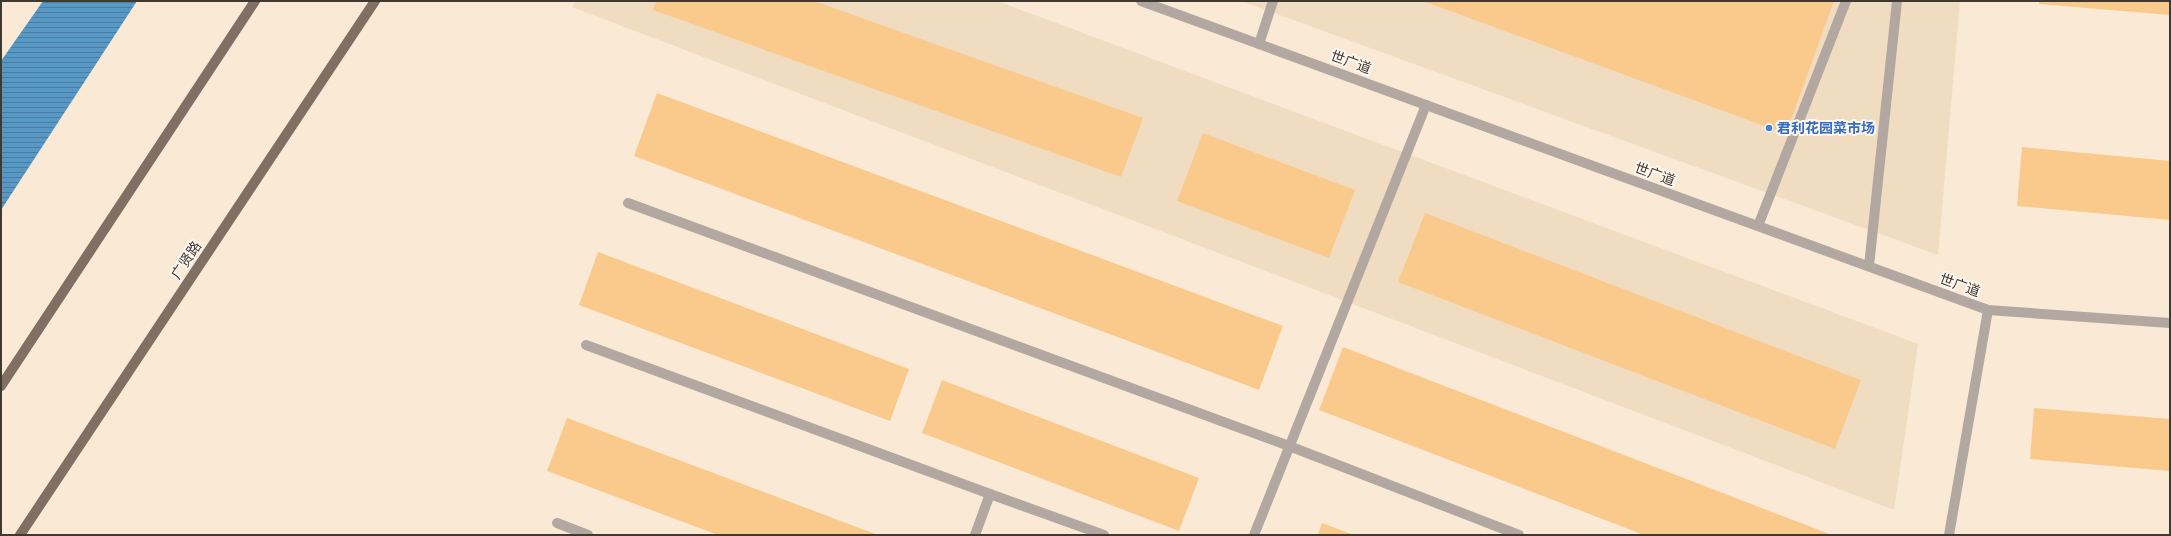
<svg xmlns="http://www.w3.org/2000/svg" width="2171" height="536" font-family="'Zilla Slab','Noto Sans SC',serif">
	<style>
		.built { fill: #f0dcc1 }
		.water { fill: url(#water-rules) }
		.building { fill: #faca8d }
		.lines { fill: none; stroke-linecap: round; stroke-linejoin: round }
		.minor { stroke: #b2a8a1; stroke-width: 10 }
		.major { stroke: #806f63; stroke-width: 10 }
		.shop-dot { fill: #3f7fe0; stroke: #fff8f0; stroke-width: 1.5 }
		.labels { text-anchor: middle; stroke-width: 4; stroke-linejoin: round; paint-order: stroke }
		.street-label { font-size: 14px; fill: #403931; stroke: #fff8f0 }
		.shop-label { font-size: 14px; font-weight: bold; fill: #366cbe; stroke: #fff8f0; text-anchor: start }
	</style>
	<defs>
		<pattern id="water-rules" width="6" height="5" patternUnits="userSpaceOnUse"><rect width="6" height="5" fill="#5798c5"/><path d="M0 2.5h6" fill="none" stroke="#497da1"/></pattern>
	</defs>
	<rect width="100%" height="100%" fill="#fae9d4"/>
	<g class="built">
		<polygon points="576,1 997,1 1918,344 1894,510 572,7"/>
		<polygon points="1241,1 1960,1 1938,255"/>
	</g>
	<polygon class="water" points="43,1 137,1 1,210 1,61"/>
	<g class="building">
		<polygon points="656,1 814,1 1143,118 1121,177 653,10"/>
		<polygon points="1423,1 1834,1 1786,134"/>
		<polygon points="2039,1 2170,1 2170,15 2039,4"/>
		<polygon points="657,93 1283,326 1259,390 634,156"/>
		<polygon points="1203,133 1355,190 1329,258 1177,201"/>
		<polygon points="2022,147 2170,161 2170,220 2017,206"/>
		<polygon points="1425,213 1861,380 1835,449 1398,282"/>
		<polygon points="598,252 909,369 890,421 579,305"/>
		<polygon points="1343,347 1832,535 1644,535 1319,410"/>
		<polygon points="942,380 1199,478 1179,531 922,433"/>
		<polygon points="2034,408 2170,419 2170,471 2030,459"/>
		<polygon points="567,418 878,535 718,535 547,471"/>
		<polygon points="1322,523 1354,535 1318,535"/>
	</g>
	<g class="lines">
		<g class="minor">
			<polyline points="1141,1 1988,310 2170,323"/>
			<polyline points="1259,44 1273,1"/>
			<polyline points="628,203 1289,446 1519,535"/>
			<polyline points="1758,226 1846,1"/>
			<polyline points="1869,266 1897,1"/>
			<polyline points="586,345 990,494"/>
			<polyline points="557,523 588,535"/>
			<polyline points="975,535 990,494 1104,535"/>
			<polyline points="1254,535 1426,105"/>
			<polyline points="1949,535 1988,310"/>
		</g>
		<g class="major">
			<polyline points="1,386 255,1"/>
			<polyline points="20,535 375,1"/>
		</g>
	</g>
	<circle class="shop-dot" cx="1769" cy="128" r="4"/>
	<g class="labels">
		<g class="street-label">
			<text transform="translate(1351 62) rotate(20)" y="5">世广道</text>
			<text transform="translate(1655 174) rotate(20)" y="5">世广道</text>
			<text transform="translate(186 260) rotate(-56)" y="5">广贤路</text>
			<text transform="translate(1960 285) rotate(20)" y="5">世广道</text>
		</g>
		<g class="shop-label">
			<text x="1777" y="133">君利花园菜市场</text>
		</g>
	</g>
	<rect width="2171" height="536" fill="none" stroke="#403931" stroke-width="4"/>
</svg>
